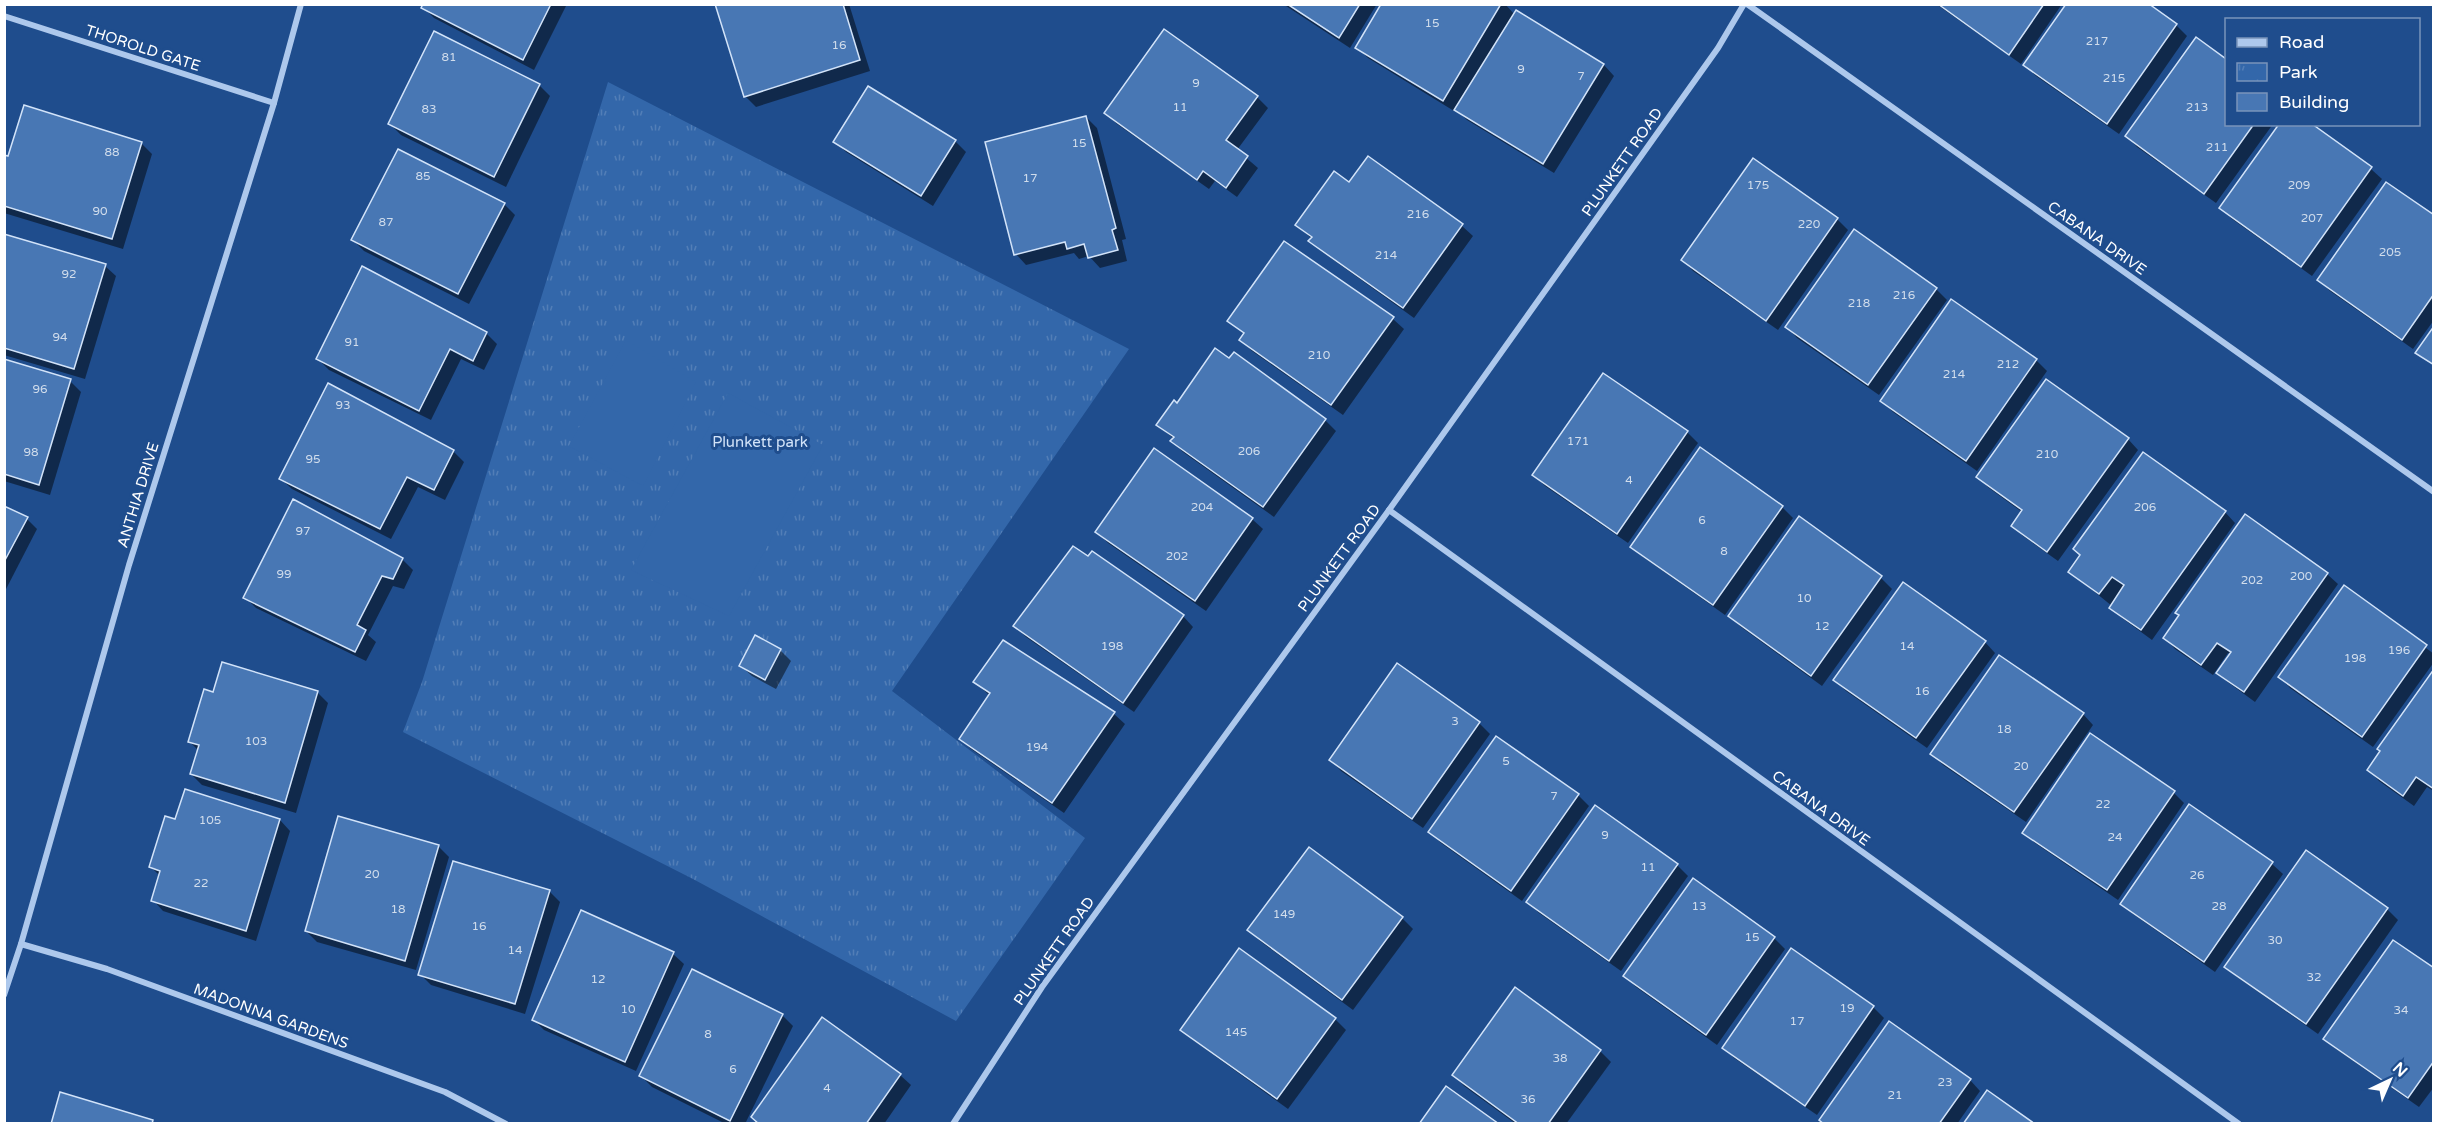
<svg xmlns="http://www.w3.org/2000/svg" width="2438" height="1128" font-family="'Varela Round',sans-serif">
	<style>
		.park { fill: url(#park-tufts) }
		.garden { fill: #3367aa }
		.shadow { fill: #0007 }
		.building { fill: #4877b4; stroke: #d2e3f9; stroke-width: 1.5 }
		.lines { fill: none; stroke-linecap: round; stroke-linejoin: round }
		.minor { stroke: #adc8ec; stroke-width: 6 }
		.labels { text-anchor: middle; stroke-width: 6; stroke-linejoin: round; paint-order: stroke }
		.number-label { font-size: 12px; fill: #d1ddec }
		.street-label { font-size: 15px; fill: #fff; stroke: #1f4d8d }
		.park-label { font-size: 15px; fill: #d2e3f9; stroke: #1f4d8d }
	</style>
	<defs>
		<pattern id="park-tufts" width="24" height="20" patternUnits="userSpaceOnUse" patternTransform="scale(1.5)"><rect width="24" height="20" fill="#3367aa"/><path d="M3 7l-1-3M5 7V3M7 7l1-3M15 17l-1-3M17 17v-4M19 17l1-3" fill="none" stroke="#527eb7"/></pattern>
	</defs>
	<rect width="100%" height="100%" fill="#1f4d8d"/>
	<polygon class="park" points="608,82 1129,349 892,691 1085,838 956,1021 693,879 403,732 422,682"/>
	<g class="garden">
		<polygon points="626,340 696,382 643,486 569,446"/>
		<polygon points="728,393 823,445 729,616 631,570"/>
	</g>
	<g class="shadow">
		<polygon points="424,4 567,4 534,70 434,18 423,7"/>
		<polygon points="716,4 849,4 870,71 756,107 745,96"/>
		<polygon points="1283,4 1377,4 1350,48"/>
		<polygon points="1383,4 1505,4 1515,15 1516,12 1604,65 1614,76 1554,173 1467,120 1455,108 1454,111 1368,58 1357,47"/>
		<polygon points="1936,4 2062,4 2021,64"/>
		<polygon points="2146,4 2176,25 2187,36 2119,134 2036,76 2025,65"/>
		<polygon points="2197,39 2226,60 2226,124 2273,124 2216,203 2137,147 2127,136"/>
		<polygon points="539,85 550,96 506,187 401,135 390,124"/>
		<polygon points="1257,97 1268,108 1237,150 1258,168 1237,197 1215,181 1209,189 1117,124 1106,113"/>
		<polygon points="1086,117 1097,128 1126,239 1122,240 1127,261 1100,268 1089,256 1079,259 1074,253 1026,265 1016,254"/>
		<polygon points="2310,124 2371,169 2382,179 2312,276 2232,219 2221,208"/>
		<polygon points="835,141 955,141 966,152 933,206 846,152"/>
		<polygon points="141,143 152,154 123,249 4,213 4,156 9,158"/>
		<polygon points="1369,159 1462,226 1473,236 1414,318 1321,251 1310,241 1312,239 1297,225 1350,184"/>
		<polygon points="1753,160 1837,219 1848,230 1778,330 1693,271 1683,260"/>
		<polygon points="504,204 515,215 469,304 364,251 353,240"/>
		<polygon points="2434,217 2434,320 2413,349 2330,291 2319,280"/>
		<polygon points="4,236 105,266 116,276 85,379 4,355"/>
		<polygon points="1285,243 1393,319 1404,329 1343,415 1252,351 1241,340 1245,335 1229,321"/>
		<polygon points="1936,289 1947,300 1879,395 1797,338 1787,327"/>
		<polygon points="486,333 497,344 484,370 461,359 431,420 329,370 318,359"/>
		<polygon points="2036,360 2047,371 1977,471 1893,412 1882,401"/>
		<polygon points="4,361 70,381 81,392 50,495 4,481"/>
		<polygon points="1177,405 1325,420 1336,431 1274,517 1183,452 1172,441 1174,439 1158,425"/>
		<polygon points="1687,432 1698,443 1628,543 1545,486 1534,475"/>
		<polygon points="2128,439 2138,450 2058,561 2023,536 2013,526 2022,512 1989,488 1978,477"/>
		<polygon points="453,451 464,462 445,500 418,487 391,539 292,489 281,479"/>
		<polygon points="4,507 27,519 37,529 4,593"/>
		<polygon points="1782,507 1793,518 1725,615 1643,557 1632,547"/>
		<polygon points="2225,512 2235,523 2152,640 2122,618 2111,607 2112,606 2070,572"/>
		<polygon points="1800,518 1881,578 1892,589 1822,686 1741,627 1730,616"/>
		<polygon points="1252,519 1263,529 1206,611 1108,543 1097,532"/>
		<polygon points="402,559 413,570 404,589 393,586 368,635 376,642 366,661 256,608 245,597"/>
		<polygon points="2327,574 2338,584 2255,702 2229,683 2218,673 2231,654 2228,653 2213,675 2175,649 2165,638"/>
		<polygon points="2344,587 2434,654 2434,662 2373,747 2290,688 2280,677"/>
		<polygon points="1183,616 1193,627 1134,712 1026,637 1015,626"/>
		<polygon points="1003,642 1114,714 1125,724 1064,813 971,749 961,739 990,696 975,682"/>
		<polygon points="1985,642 1995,653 1927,748 1846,691 1835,680"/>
		<polygon points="780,650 791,661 776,689 752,676 741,666"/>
		<polygon points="2434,672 2434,791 2427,787 2414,806 2379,781 2369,770"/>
		<polygon points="317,692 328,703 296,813 202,785 191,774 199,751 189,741 214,694"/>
		<polygon points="2083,714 2093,725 2026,822 1943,765 1932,754"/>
		<polygon points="1479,723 1490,734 1423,828 1341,771 1331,760"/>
		<polygon points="1497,738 1578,795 1589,806 1522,901 1441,843 1430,832"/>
		<polygon points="2173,792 2184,803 2118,900 2035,843 2024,833"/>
		<polygon points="2190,806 2272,864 2283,874 2215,972 2133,914 2122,904"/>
		<polygon points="280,820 290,831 256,941 163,911 153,900 160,876 150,866 176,821"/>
		<polygon points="438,846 449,857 416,970 317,942 306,931"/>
		<polygon points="1309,850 1402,918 1413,929 1353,1010 1260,941 1249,930"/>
		<polygon points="1677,865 1688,876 1621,971 1539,913 1528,902"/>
		<polygon points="1694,880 1774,938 1785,949 1717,1045 1636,987 1625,976"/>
		<polygon points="549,891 560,902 525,1014 431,985 420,974"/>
		<polygon points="2387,909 2398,920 2318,1034 2237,977 2226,967"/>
		<polygon points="1240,951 1335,1019 1346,1030 1288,1109 1193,1040 1182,1030"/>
		<polygon points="673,954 684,964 636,1071 544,1030 533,1019"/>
		<polygon points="2434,970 2434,1087 2419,1107 2336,1049 2325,1039"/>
		<polygon points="1873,1007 1884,1018 1817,1115 1734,1058 1724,1047"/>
		<polygon points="782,1015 793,1026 745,1124 726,1124 652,1087 641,1076"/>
		<polygon points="1600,1051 1611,1062 1566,1124 1516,1124 1464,1086 1454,1075"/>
		<polygon points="900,1075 911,1085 884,1124 759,1124"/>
		<polygon points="1970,1080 1980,1091 1957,1124 1825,1124"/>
	</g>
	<g class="building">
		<polygon points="423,4 551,4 523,60 421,8"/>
		<polygon points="715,4 843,4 860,60 744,97"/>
		<polygon points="1287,4 1360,4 1339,38"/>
		<polygon points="1381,4 1501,4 1443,101 1355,48"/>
		<polygon points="1938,4 2044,4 2009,55"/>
		<polygon points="2066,4 2149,4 2177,24 2107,124 2023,65"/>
		<polygon points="1516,10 1604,64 1543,164 1454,110"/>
		<polygon points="1164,29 1258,96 1226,140 1248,156 1226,188 1203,171 1197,180 1104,113"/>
		<polygon points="434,31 540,84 494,177 388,124"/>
		<polygon points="2196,37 2226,59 2226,124 2254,124 2204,194 2125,136"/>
		<polygon points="868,86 956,140 921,196 833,142"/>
		<polygon points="24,105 142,142 112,239 4,206 4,155 8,156"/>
		<polygon points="1086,116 1116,228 1112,230 1118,250 1088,258 1084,244 1067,249 1065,242 1014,255 985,142"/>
		<polygon points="2279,124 2312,124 2372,167 2301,267 2219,208"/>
		<polygon points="398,149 505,203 458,294 351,240"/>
		<polygon points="1368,156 1463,224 1403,308 1308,241 1312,237 1295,225 1334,171 1349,182"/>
		<polygon points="1753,158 1838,218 1766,321 1681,260"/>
		<polygon points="2386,182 2434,215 2434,294 2402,340 2317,280"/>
		<polygon points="1854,229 1937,288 1868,385 1785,327"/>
		<polygon points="4,234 106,264 74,369 4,348"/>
		<polygon points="1284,241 1394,317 1331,405 1239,340 1244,333 1227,321"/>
		<polygon points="362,266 487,332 473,361 450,349 419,411 316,359"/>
		<polygon points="1951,299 2037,359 1966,461 1880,401"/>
		<polygon points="2434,326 2434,365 2415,353"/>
		<polygon points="1215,348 1229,358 1234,352 1326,419 1263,507 1170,441 1174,437 1156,425 1174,400 1177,403"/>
		<polygon points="4,359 71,379 39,485 4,474"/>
		<polygon points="1603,373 1688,431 1617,534 1532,475"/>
		<polygon points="2046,379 2129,438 2047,552 2011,526 2022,510 1976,477"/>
		<polygon points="328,383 454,450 434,490 407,477 380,529 279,479"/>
		<polygon points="1700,447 1783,506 1713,605 1630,547"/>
		<polygon points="1154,448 1253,518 1195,601 1095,532"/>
		<polygon points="2143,452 2226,511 2141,630 2109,608 2124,585 2112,577 2099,594 2068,572 2080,555 2073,549"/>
		<polygon points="293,499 403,558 393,579 382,576 357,625 366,630 355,652 243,598"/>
		<polygon points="4,506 28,517 4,562"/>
		<polygon points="2245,514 2328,573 2244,692 2216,673 2231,652 2217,643 2201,665 2163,638 2179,615 2175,613"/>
		<polygon points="1799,516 1882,576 1811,676 1728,616"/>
		<polygon points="1073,546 1088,556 1092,551 1184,615 1123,703 1013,626"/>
		<polygon points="1903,582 1986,641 1916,738 1833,680"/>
		<polygon points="2344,585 2427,645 2362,737 2278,677"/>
		<polygon points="755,635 781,649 765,680 739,666"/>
		<polygon points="1003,640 1115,712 1052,803 959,739 990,693 973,682"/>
		<polygon points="1999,655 2084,713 2014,812 1930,754"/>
		<polygon points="222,662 318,691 285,803 190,774 199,745 188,742 204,689 213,692"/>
		<polygon points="1397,663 1480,722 1412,819 1329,760"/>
		<polygon points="2434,669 2434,789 2416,777 2403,796 2367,770 2380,751 2377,749"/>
		<polygon points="2090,733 2175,791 2107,890 2022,833"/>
		<polygon points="1496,736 1579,794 1511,891 1428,832"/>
		<polygon points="185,789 280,819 246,931 151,901 160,871 149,867 165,816 175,819"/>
		<polygon points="2189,804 2273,862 2204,962 2120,904"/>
		<polygon points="1595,805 1678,864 1609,961 1526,902"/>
		<polygon points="338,816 439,845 405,961 305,931"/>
		<polygon points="1309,847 1403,917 1342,1000 1247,930"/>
		<polygon points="2306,850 2388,908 2306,1024 2224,967"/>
		<polygon points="453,861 550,890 515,1004 418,975"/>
		<polygon points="1693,878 1775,937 1706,1035 1623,976"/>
		<polygon points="581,910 674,952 625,1062 532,1020"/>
		<polygon points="2393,940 2434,968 2434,1061 2408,1098 2323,1039"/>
		<polygon points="1239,948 1336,1018 1277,1099 1180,1030"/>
		<polygon points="1791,948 1874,1006 1805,1106 1722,1048"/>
		<polygon points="692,969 783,1014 730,1121 639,1076"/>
		<polygon points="1515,987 1601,1050 1548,1124 1519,1124 1452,1075"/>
		<polygon points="822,1017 901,1074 866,1124 759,1124 751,1117"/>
		<polygon points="1889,1021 1971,1079 1939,1124 1824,1124 1819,1120"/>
		<polygon points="1446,1086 1499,1124 1419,1124"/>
		<polygon points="1987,1090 2035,1124 1963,1124"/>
		<polygon points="60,1092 153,1120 152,1124 51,1124"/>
	</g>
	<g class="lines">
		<g class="minor">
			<polyline points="1747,4 2434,492"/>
			<polyline points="4,16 274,103"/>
			<polyline points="1389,510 2239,1124"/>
			<polyline points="21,944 107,969 445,1092 506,1124"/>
			<polyline points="4,995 21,944 129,565 274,103 301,4"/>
			<polyline points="953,1124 1042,987 1389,510 1718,48 1744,4"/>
		</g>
	</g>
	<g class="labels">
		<g class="number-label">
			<text x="1432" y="27">15</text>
			<text x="2097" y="45">217</text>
			<text x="839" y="49">16</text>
			<text x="449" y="61">81</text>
			<text x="1521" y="73">9</text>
			<text x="1581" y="80">7</text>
			<text x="2114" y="82">215</text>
			<text x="1196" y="87">9</text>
			<text x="1180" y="111">11</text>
			<text x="2197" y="111">213</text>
			<text x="429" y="113">83</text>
			<text x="1079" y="147">15</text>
			<text x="2217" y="151">211</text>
			<text x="112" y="156">88</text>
			<text x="423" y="180">85</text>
			<text x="1030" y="182">17</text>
			<text x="1758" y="189">175</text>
			<text x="2299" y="189">209</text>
			<text x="100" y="215">90</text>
			<text x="1418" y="218">216</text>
			<text x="2312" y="222">207</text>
			<text x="386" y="226">87</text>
			<text x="1809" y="228">220</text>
			<text x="2390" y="256">205</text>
			<text x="1386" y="259">214</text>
			<text x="69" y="278">92</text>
			<text x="1904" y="299">216</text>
			<text x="1859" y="307">218</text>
			<text x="60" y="341">94</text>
			<text x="352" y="346">91</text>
			<text x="1319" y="359">210</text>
			<text x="2008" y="368">212</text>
			<text x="1954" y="378">214</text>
			<text x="40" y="393">96</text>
			<text x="343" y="409">93</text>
			<text x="1578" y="445">171</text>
			<text x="1249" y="455">206</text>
			<text x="31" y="456">98</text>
			<text x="2047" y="458">210</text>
			<text x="313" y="463">95</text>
			<text x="1629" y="484">4</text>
			<text x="1202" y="511">204</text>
			<text x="2145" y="511">206</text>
			<text x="1702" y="524">6</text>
			<text x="303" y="535">97</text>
			<text x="1724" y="555">8</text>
			<text x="1177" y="560">202</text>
			<text x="284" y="578">99</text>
			<text x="2301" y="580">200</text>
			<text x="2252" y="584">202</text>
			<text x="1804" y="602">10</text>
			<text x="1822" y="630">12</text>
			<text x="1112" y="650">198</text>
			<text x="1907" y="650">14</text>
			<text x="2399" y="654">196</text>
			<text x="2355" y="662">198</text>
			<text x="1922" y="695">16</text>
			<text x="1455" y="725">3</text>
			<text x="2004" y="733">18</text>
			<text x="256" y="745">103</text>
			<text x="1037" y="751">194</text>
			<text x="1506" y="765">5</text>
			<text x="2021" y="770">20</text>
			<text x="1554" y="800">7</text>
			<text x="2103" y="808">22</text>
			<text x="210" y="824">105</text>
			<text x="1605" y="839">9</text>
			<text x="2115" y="841">24</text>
			<text x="1648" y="871">11</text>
			<text x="372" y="878">20</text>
			<text x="2197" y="879">26</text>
			<text x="201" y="887">22</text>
			<text x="1699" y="910">13</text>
			<text x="2219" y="910">28</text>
			<text x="398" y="913">18</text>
			<text x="1284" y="918">149</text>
			<text x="479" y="930">16</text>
			<text x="1752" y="941">15</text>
			<text x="2275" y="944">30</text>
			<text x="515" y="954">14</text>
			<text x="2314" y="981">32</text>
			<text x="598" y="983">12</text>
			<text x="1847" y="1012">19</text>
			<text x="628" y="1013">10</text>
			<text x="2401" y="1014">34</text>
			<text x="1797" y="1025">17</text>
			<text x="1236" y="1036">145</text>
			<text x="708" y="1038">8</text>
			<text x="1560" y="1062">38</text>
			<text x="733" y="1073">6</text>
			<text x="1945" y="1086">23</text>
			<text x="827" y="1092">4</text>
			<text x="1895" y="1099">21</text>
			<text x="1528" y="1103">36</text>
		</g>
		<g class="street-label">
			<text transform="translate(143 48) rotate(18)" y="5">THOROLD GATE</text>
			<text transform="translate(1622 162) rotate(-55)" y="5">PLUNKETT ROAD</text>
			<text transform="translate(2097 238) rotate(35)" y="5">CABANA DRIVE</text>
			<text transform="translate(138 495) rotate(-73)" y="5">ANTHIA DRIVE</text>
			<text transform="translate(1339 558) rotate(-54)" y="5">PLUNKETT ROAD</text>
			<text transform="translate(1821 808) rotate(36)" y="5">CABANA DRIVE</text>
			<text transform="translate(1054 951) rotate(-55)" y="5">PLUNKETT ROAD</text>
			<text transform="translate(271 1016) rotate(20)" y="5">MADONNA GARDENS</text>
		</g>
		<g class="park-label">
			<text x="760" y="447">Plunkett park</text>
		</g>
	</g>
	<rect width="2438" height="1128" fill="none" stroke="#ffffff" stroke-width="12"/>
	<rect x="2225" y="18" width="195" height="108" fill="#1f4d8d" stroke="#7994bb" stroke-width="1.5"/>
	<rect x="2237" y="38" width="30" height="9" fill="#adc8ec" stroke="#7994bb" stroke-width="1.5"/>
	<text x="2279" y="48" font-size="18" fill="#ffffff">Road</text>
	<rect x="2237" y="63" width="30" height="18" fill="url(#park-tufts)" stroke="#7994bb" stroke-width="1.5"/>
	<text x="2279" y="78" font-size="18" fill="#ffffff">Park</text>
	<rect x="2237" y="93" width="30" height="18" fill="#4877b4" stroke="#7994bb" stroke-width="1.5"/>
	<text x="2279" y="108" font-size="18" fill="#ffffff">Building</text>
	<g transform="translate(2390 1080) rotate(44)" stroke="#1f4d8d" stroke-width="4.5" paint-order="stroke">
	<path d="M0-4.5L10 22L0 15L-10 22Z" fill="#ffffff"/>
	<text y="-9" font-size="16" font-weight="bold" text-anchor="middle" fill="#ffffff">N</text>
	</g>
</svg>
